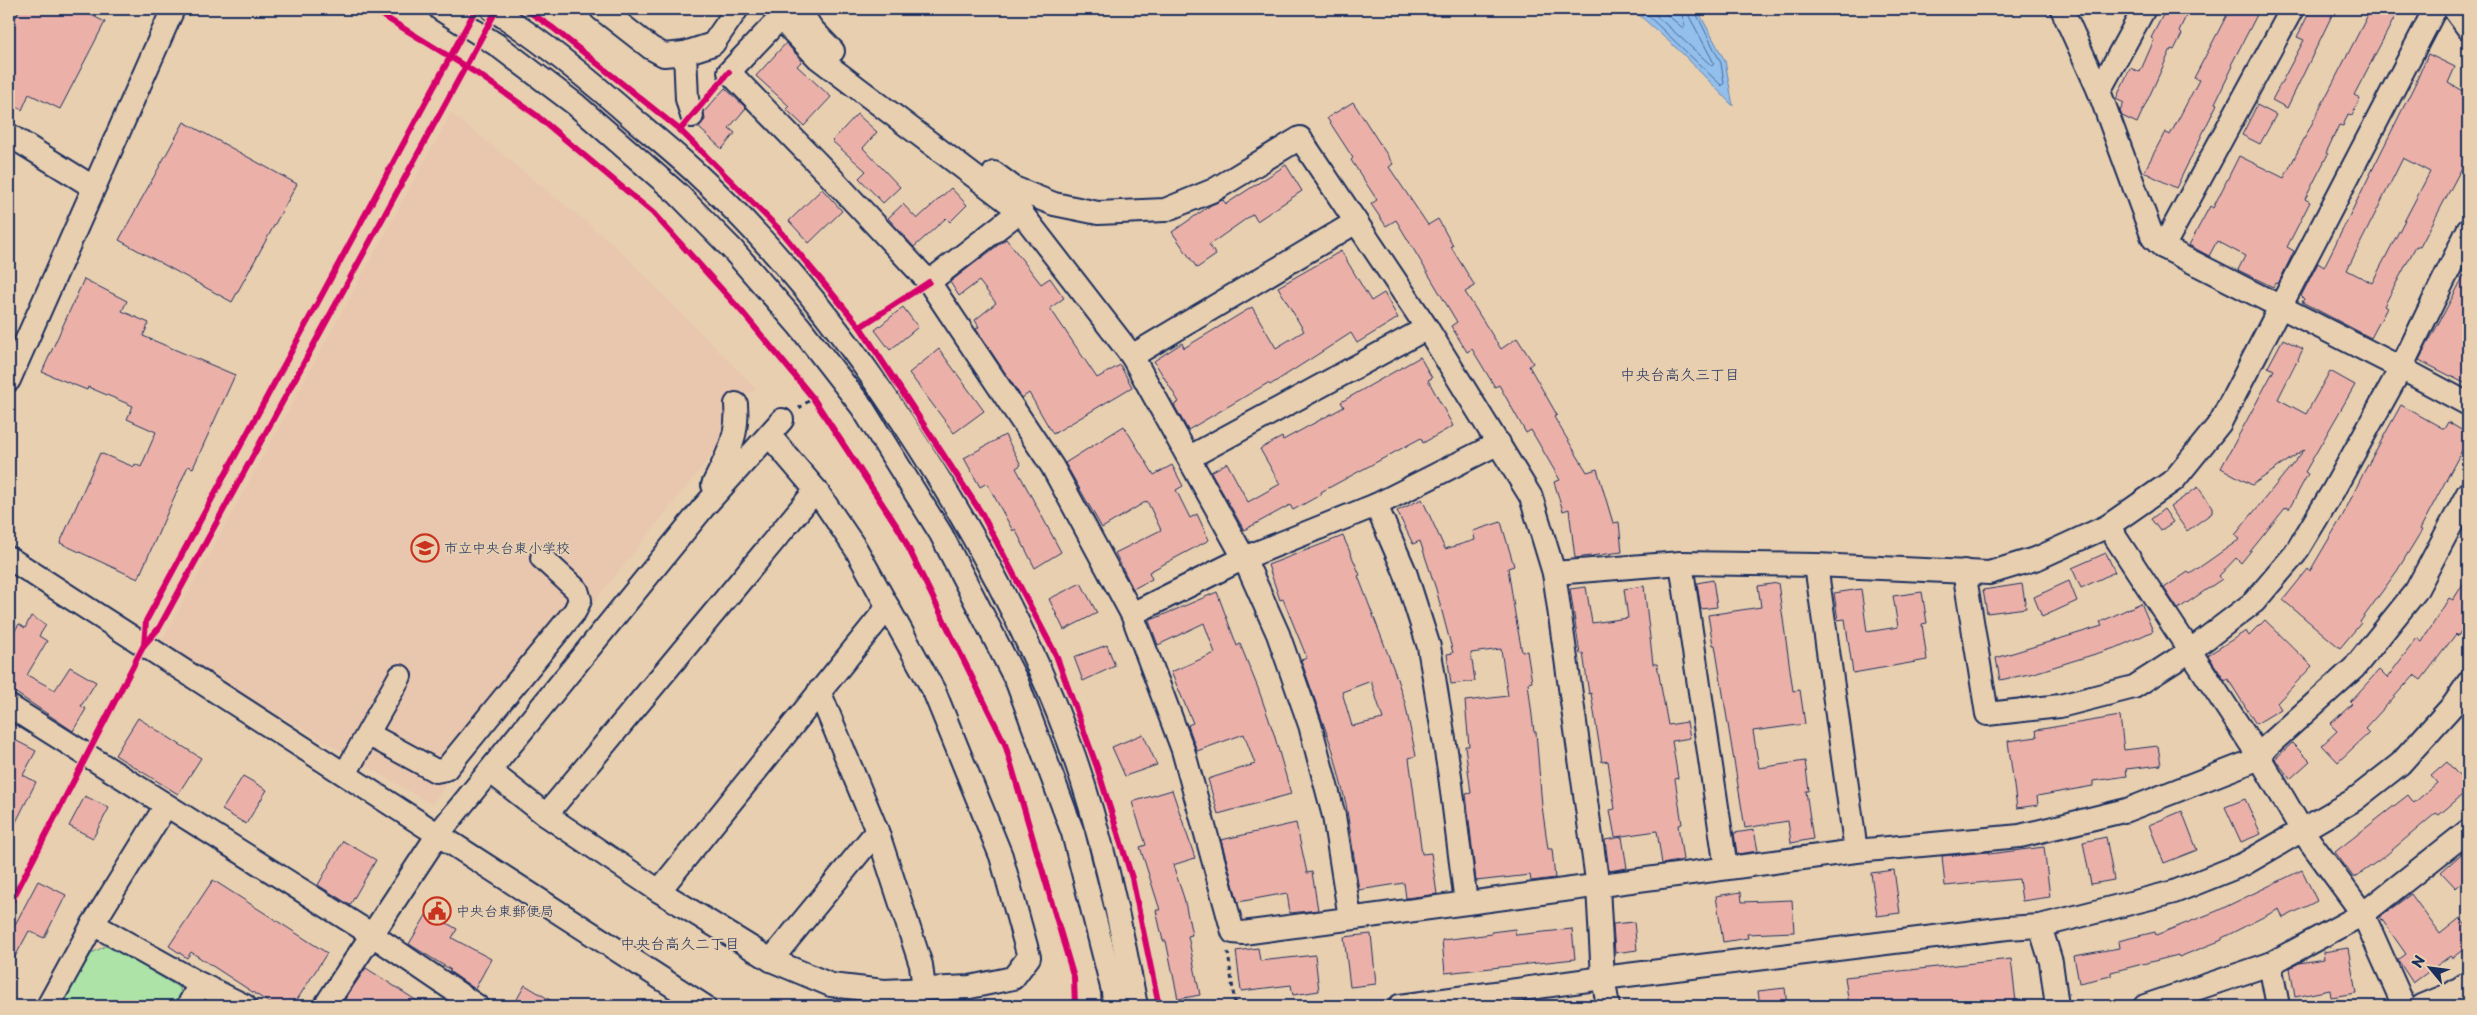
<svg xmlns="http://www.w3.org/2000/svg" width="2477" height="1015" font-family="'Playpen Sans','Klee One',sans-serif">
	<style>
		.built { fill: #e9c6ae }
		.green { fill: #ade3a6; stroke: #648982 }
		.water { fill: #93bfec; stroke: #6385b3 }
		.lines { fill: none; stroke-linecap: round; stroke-linejoin: round }
		.shore { stroke: #4b6997; stroke-width: 1 }
		.building { fill: #ebb1a9; stroke: #1b2f5e; fill-rule: evenodd }
		.minor-casing { stroke: #1b2f5e; stroke-width: 26 }
		.path { stroke: #1b2f5e; stroke-width: 3; stroke-dasharray: 4 4; stroke-linecap: butt }
		.minor { stroke: #e8cfb0; stroke-width: 22 }
		.cycleway-casing { stroke: #e8cfb0; stroke-width: 9 }
		.cycleway { stroke: #d6006c; stroke-width: 6 }
		.labels { text-anchor: middle; stroke-width: 4; stroke-linejoin: round; paint-order: stroke }
		.poi-label { font-size: 14px; fill: #1b2f5e; stroke: #e8cfb0; text-anchor: start }
		.neighbourhood-label { font-size: 15px; fill: #1b2f5e; stroke: #e8cfb0 }
	</style>
	<rect width="100%" height="100%" fill="#e8cfb0"/>
	<filter id="ink" filterUnits="userSpaceOnUse"><feTurbulence type="fractalNoise" baseFrequency=".02" numOctaves="2"/><feDisplacementMap in="SourceGraphic" scale="10" xChannelSelector="R" yChannelSelector="G"/><feConvolveMatrix kernelMatrix="1 2 1 2 8 2 1 2 1" color-interpolation-filters="sRGB"/></filter>
	<g filter="url(#ink)">
		<polygon class="built" points="451,113 614,245 757,390 726,401 718,447 431,804 299,726 158,648"/>
		<polygon class="green" points="107,945 180,988 181,996 176,1006 60,1006 92,953"/>
		<polygon class="water" points="1636,9 1697,9 1725,61 1733,106 1683,54 1637,13"/>
		<g class="lines">
			<g class="shore">
				<polyline points="1641,9 1722,86 1724,83 1721,63 1694,9"/>
				<polyline points="1649,9 1712,66 1714,63 1689,16 1687,9"/>
				<polyline points="1660,9 1683,28 1685,25 1680,9"/>
			</g>
		</g>
		<g class="building">
			<polygon points="20,9 79,9 105,22 60,109 29,94 22,110 9,103 9,30"/>
			<polygon points="2166,9 2172,9 2186,16 2179,31 2182,34 2174,50 2171,49 2137,123 2122,116 2120,111 2124,103 2116,99 2130,68 2140,72 2154,40 2151,38"/>
			<polygon points="2230,9 2260,9 2231,65 2233,66 2215,103 2217,104 2176,188 2144,172 2165,132 2170,135 2199,80 2194,78"/>
			<polygon points="2311,9 2335,9 2287,108 2272,100 2304,40 2297,37"/>
			<polygon points="2371,9 2399,9 2354,95 2360,98 2352,115 2348,114 2343,126 2339,125 2326,153 2328,154 2305,199 2310,202 2287,247 2294,251 2278,284 2275,283 2273,287 2238,270 2245,256 2217,241 2209,256 2189,245 2210,206 2213,208 2239,156 2284,178"/>
			<polygon points="786,43 802,61 797,66 831,97 804,126 786,109 789,106 756,76"/>
			<path d="M 2428,54 L 2455,67 L 2448,83 L 2468,94 L 2468,156 L 2420,247 L 2416,246 L 2384,306 L 2387,308 L 2371,338 L 2302,302 L 2304,299 L 2301,296 L 2318,263 L 2324,267 L 2416,82 ZM 2403,158 L 2430,172 L 2372,283 L 2347,270 Z"/>
			<polygon points="725,88 746,108 729,128 735,133 722,149 698,127 705,120 704,112"/>
			<polygon points="1353,102 1393,164 1389,167 1428,225 1438,219 1453,246 1451,247 1475,286 1465,292 1501,349 1517,338 1533,363 1529,366 1557,415 1554,417 1587,472 1597,469 1613,523 1619,522 1622,552 1575,558 1569,509 1563,511 1554,482 1560,480 1531,430 1526,433 1499,385 1495,387 1472,349 1467,352 1451,326 1457,322 1396,220 1386,226 1371,204 1377,200 1351,160 1353,158 1327,118"/>
			<polygon points="2257,105 2276,115 2260,144 2242,135"/>
			<polygon points="857,114 877,132 863,148 900,187 883,203 859,178 866,171 832,141"/>
			<polygon points="184,122 297,184 232,302 119,240"/>
			<polygon points="1286,165 1302,191 1257,221 1253,214 1209,245 1216,255 1197,268 1172,232 1211,205 1223,200 1226,204"/>
			<polygon points="951,188 967,205 950,222 946,218 914,247 888,218 903,204 917,219"/>
			<polygon points="822,189 842,211 809,243 789,221"/>
			<polygon points="1006,239 1041,284 1050,278 1064,298 1050,308 1097,378 1120,365 1132,387 1053,434 1029,393 1022,398 976,329 979,327 975,320 996,303 979,281 959,296 950,282"/>
			<polygon points="1341,251 1371,301 1384,293 1398,318 1357,343 1351,333 1270,385 1268,383 1188,430 1174,405 1179,402 1154,361 1182,343 1184,348 1252,307 1276,348 1304,331 1278,287"/>
			<polygon points="2468,268 2468,385 2419,360"/>
			<polygon points="84,279 127,301 122,311 149,323 143,336 235,375 193,468 188,466 138,579 60,543 100,453 134,467 135,464 141,467 156,432 127,419 133,406 88,387 87,390 42,372"/>
			<polygon points="903,307 918,327 890,350 875,330"/>
			<polygon points="2283,339 2303,349 2278,399 2306,414 2330,371 2355,385 2305,472 2308,474 2289,509 2286,507 2241,563 2236,558 2219,576 2222,579 2178,609 2164,588 2188,572 2190,574 2240,539 2235,535 2305,449 2252,485 2221,468 2274,370 2268,367"/>
			<polygon points="939,349 984,411 954,433 909,373"/>
			<polygon points="1420,357 1432,378 1428,380 1453,426 1423,443 1421,438 1321,492 1322,494 1293,510 1290,505 1244,530 1211,472 1227,463 1248,502 1280,484 1260,449 1282,437 1283,440 1344,407 1341,402"/>
			<polygon points="2401,405 2444,429 2448,422 2468,434 2468,439 2420,529 2422,530 2397,571 2360,622 2361,623 2340,648 2283,600 2308,569 2310,571 2343,515 2364,472"/>
			<polygon points="1124,426 1154,475 1172,465 1183,486 1176,490 1190,518 1197,514 1209,540 1149,572 1152,579 1133,589 1115,553 1161,530 1147,501 1102,528 1065,463"/>
			<polygon points="1005,435 1021,465 1016,468 1061,552 1035,568 1015,529 1013,531 987,483 980,487 964,458"/>
			<polygon points="2198,487 2212,507 2212,513 2187,531 2170,507"/>
			<polygon points="1422,499 1445,549 1475,540 1473,531 1501,522 1514,566 1508,568 1515,614 1522,652 1527,651 1532,682 1528,683 1534,732 1536,732 1542,806 1548,849 1552,849 1555,878 1531,881 1530,875 1476,881 1466,794 1471,793 1465,746 1469,746 1465,701 1508,696 1501,649 1471,653 1475,681 1451,684 1447,654 1453,653 1436,589 1420,541 1413,544 1397,511"/>
			<polygon points="2164,509 2173,522 2160,531 2151,519"/>
			<path d="M 1343,536 L 1360,575 L 1358,576 L 1394,670 L 1405,703 L 1416,756 L 1409,758 L 1422,854 L 1431,853 L 1437,894 L 1406,898 L 1404,883 L 1359,890 L 1346,804 L 1333,751 L 1301,660 L 1307,658 L 1283,599 L 1280,600 L 1268,565 ZM 1371,681 L 1383,719 L 1352,726 L 1342,692 Z"/>
			<polygon points="2106,553 2115,572 2081,588 2072,568"/>
			<polygon points="2468,576 2468,619 2458,636 2456,634 2421,680 2414,675 2365,729 2369,733 2338,762 2322,745 2337,731 2330,724 2352,704 2350,702 2379,670 2387,678 2417,638 2422,642 2449,598 2453,600"/>
			<polygon points="1713,580 1717,607 1701,609 1697,583"/>
			<polygon points="2069,581 2077,601 2042,617 2034,597"/>
			<polygon points="1081,583 1097,613 1064,630 1049,599"/>
			<polygon points="1778,583 1793,691 1800,690 1805,724 1753,731 1759,768 1805,761 1809,791 1806,791 1813,839 1791,843 1788,821 1745,828 1715,645 1713,645 1708,615 1761,607 1758,586"/>
			<polygon points="2022,584 2026,608 1987,613 1983,590"/>
			<polygon points="1644,586 1653,664 1657,664 1668,725 1687,722 1690,738 1672,741 1678,778 1675,779 1682,824 1678,825 1683,860 1662,864 1657,831 1615,837 1610,810 1615,809 1608,761 1602,762 1591,693 1589,694 1583,653 1580,654 1570,589 1586,587 1592,623 1628,618 1624,589"/>
			<polygon points="1861,589 1867,632 1898,627 1893,596 1922,592 1927,623 1922,624 1927,660 1853,673 1845,619 1838,620 1834,593"/>
			<polygon points="1217,592 1237,646 1240,644 1258,688 1274,734 1291,794 1218,814 1208,779 1255,764 1244,734 1197,751 1188,725 1193,723 1171,672 1215,653 1204,623 1158,645 1149,621"/>
			<polygon points="2141,603 2153,631 2118,647 2034,673 2000,680 1996,658 2102,626 2100,622"/>
			<polygon points="31,616 46,625 39,636 47,641 27,675 55,690 70,667 96,682 81,706 86,709 73,731 16,693 9,693 9,640 19,624 25,628"/>
			<polygon points="2265,620 2312,666 2277,703 2281,709 2256,724 2228,679 2225,681 2208,655 2246,631 2249,636"/>
			<polygon points="1107,645 1115,666 1083,681 1074,657"/>
			<polygon points="2120,716 2124,750 2158,746 2161,765 2126,769 2127,776 2093,781 2093,786 2037,796 2038,805 2017,808 2008,741 2037,737 2036,730"/>
			<polygon points="138,718 201,758 178,794 115,755"/>
			<polygon points="1143,734 1157,765 1125,776 1112,747"/>
			<polygon points="9,737 36,751 23,775 36,782 9,836"/>
			<polygon points="2292,743 2310,761 2290,779 2275,759"/>
			<polygon points="2447,762 2468,786 2468,790 2439,815 2436,813 2385,856 2354,878 2335,852 2408,795 2414,803 2437,783 2431,776"/>
			<polygon points="243,776 267,790 246,824 222,810"/>
			<polygon points="1172,790 1195,858 1173,865 1184,898 1192,935 1188,936 1200,995 1178,999 1166,941 1163,941 1156,910 1160,910 1140,847 1146,845 1132,802"/>
			<polygon points="85,796 109,808 93,838 69,826"/>
			<polygon points="2245,799 2261,834 2241,842 2225,807"/>
			<polygon points="2182,811 2197,850 2164,863 2149,825"/>
			<polygon points="1296,823 1307,873 1312,872 1318,910 1290,913 1287,893 1238,902 1221,840"/>
			<polygon points="1754,830 1758,851 1737,854 1734,833"/>
			<polygon points="1622,837 1627,868 1609,871 1605,840"/>
			<polygon points="2106,837 2114,880 2091,884 2083,842"/>
			<polygon points="343,841 376,860 350,905 318,885"/>
			<polygon points="2044,847 2050,897 2022,901 2019,879 1945,886 1942,856 1989,852 1989,854"/>
			<polygon points="2468,848 2468,877 2456,888 2441,872"/>
			<polygon points="1894,870 1900,913 1877,916 1871,873"/>
			<polygon points="2302,870 2317,901 2283,918 2279,909 2222,938 2222,940 2179,957 2178,955 2111,972 2111,976 2079,983 2074,956 2119,948 2118,941 2155,932 2156,935 2217,911"/>
			<polygon points="213,880 327,953 293,1006 274,1006 191,952 187,958 169,946"/>
			<polygon points="38,881 66,895 44,938 29,931 9,968 9,936"/>
			<polygon points="1741,892 1742,902 1792,900 1794,932 1747,934 1748,938 1723,942 1716,896"/>
			<polygon points="2411,894 2440,934 2460,918 2468,928 2468,946 2452,958 2450,956 2413,983 2398,960 2406,954 2380,917"/>
			<polygon points="428,912 457,929 452,938 491,959 475,989 449,971 451,970 409,944"/>
			<polygon points="1634,922 1637,950 1615,953 1613,924"/>
			<polygon points="1515,929 1516,935 1572,929 1575,959 1445,973 1442,940 1492,934 1491,932"/>
			<polygon points="1371,934 1376,984 1350,987 1344,937"/>
			<polygon points="1258,948 1260,961 1315,955 1319,991 1293,995 1291,985 1241,991 1236,951"/>
			<polygon points="2348,948 2356,993 2331,997 2330,990 2295,997 2290,968 2299,963 2324,959 2323,952"/>
			<polygon points="2011,959 2016,1002 1986,1006 1986,1002 1945,1006 1849,1006 1845,977"/>
			<polygon points="366,968 425,1006 356,1006 345,999"/>
			<polygon points="525,985 560,1006 513,1006"/>
			<polygon points="1785,988 1787,1006 1760,1006 1758,991"/>
		</g>
		<g class="lines">
			<g class="minor-casing">
				<g id="minor">
					<polyline points="440,9 497,45 575,104 678,194 732,249 799,326 862,407 941,534 1017,682 1073,833 1113,991 1114,1006"/>
					<path d="M 492,9 C 544,42 591,81 637,122 C 657,139 678,156 697,174 C 785,255 857,350 921,450 C 979,541 1030,637 1068,739 C 1100,825 1119,916 1136,1006"/>
					<polyline points="601,9 651,48 664,55 685,53 713,44 737,9"/>
					<polyline points="799,9 812,29 833,51"/>
					<polyline points="2062,9 2099,91 2153,238 2163,247 2401,368 2468,404"/>
					<polyline points="2454,9 2468,28"/>
					<polyline points="685,53 687,99 692,116"/>
					<polyline points="2099,91 2144,9"/>
					<polyline points="9,135 93,187"/>
					<polyline points="994,173 1014,188 1054,204 1098,213 1165,210 1214,190 1300,138 1427,328 1531,497 1554,573 1598,887 1603,978 1608,1006"/>
					<polyline points="2163,247 2292,9"/>
					<polyline points="929,282 1020,211"/>
					<polyline points="1132,356 1356,222"/>
					<polyline points="9,380 173,9"/>
					<polyline points="1190,457 1427,328"/>
					<path d="M 713,485 C 727,456 739,437 736,404"/>
					<polyline points="1376,505 1405,572 1429,647 1450,776 1466,903"/>
					<polyline points="2108,526 2258,755 2303,832 2363,914 2404,1006"/>
					<polyline points="9,558 704,1006"/>
					<polyline points="1681,563 1726,868"/>
					<polyline points="1816,565 1856,851"/>
					<polyline points="1964,571 1987,714 2060,706 2134,687 2187,653 2254,602 2295,554 2333,491 2401,368 2468,230"/>
					<polyline points="1554,573 1681,563 1816,565 1989,573 2038,558 2108,526 2174,480 2220,423 2435,9"/>
					<polyline points="1132,614 1244,558 1376,505 1499,443"/>
					<polyline points="819,691 877,831 921,965 924,989"/>
					<polyline points="9,706 371,934 477,1006"/>
					<polyline points="368,734 436,771 446,769 575,611 580,600 577,590 542,558"/>
					<polyline points="490,771 546,815 659,891 771,960 831,985 884,991 970,987 1013,978 1029,957 1001,856 934,691 856,549 816,490 769,435"/>
					<polyline points="345,774 400,676"/>
					<polyline points="546,815 816,490"/>
					<polyline points="659,891 888,607"/>
					<polyline points="1350,918 1334,816 1310,725 1278,634 1244,558 1132,356 1020,211 818,58 780,18 729,72 829,175 929,282 1052,466 1132,614 1183,750 1233,932 1243,933 1856,851 2020,836 2127,810 2250,762 2354,668 2416,591 2468,493"/>
					<polyline points="93,924 200,984 245,1006"/>
					<polyline points="2040,926 2051,962 2057,1006"/>
					<polyline points="771,960 877,831"/>
					<polyline points="2270,964 2278,1006"/>
					<polyline points="48,1006 93,924 165,807"/>
					<polyline points="188,1006 200,984"/>
					<polyline points="325,1006 439,833 703,508 782,420"/>
					<polyline points="1400,1006 1603,978 2007,928 2040,926 2174,892 2244,864 2354,800 2400,764 2454,704 2468,683"/>
					<polyline points="2145,1006 2270,964 2363,914 2468,831"/>
					<polyline points="2422,1006 2451,994 2468,983"/>
				</g>
			</g>
			<g class="path">
				<polyline points="799,408 813,398"/>
				<polyline points="1228,952 1235,1006"/>
			</g>
			<use href="#minor" class="minor"/>
			<g class="cycleway-casing">
				<g id="cycleway">
					<polyline points="372,9 481,76 536,115 653,213 743,313 813,398 900,531 1005,744 1074,978 1075,1006"/>
					<polyline points="525,9 553,28 680,130 777,227 860,327 982,514 1056,655 1097,767 1132,878 1159,1006"/>
					<polyline points="680,130 729,72"/>
					<polyline points="860,327 929,282"/>
					<polyline points="144,645 146,621 476,9"/>
					<polyline points="9,906 144,645 159,628 497,9"/>
				</g>
			</g>
			<use href="#cycleway" class="cycleway"/>
		</g>
	</g>
	<defs>
		<g id="school-ring" transform="scale(1.4375)"><circle r="9.5" fill="#e8cfb0" stroke="#c8321e" stroke-width="1.5"/><path d="M0-5L7-2L0 1L-7-2ZM-4 1L0 2.5L4 1V4Q0 6-4 4Z" fill="#c8321e"/></g>
		<g id="civic-ring" transform="scale(1.4375)"><circle r="9.5" fill="#e8cfb0" stroke="#c8321e" stroke-width="1.5"/><path d="M-.6-6.5H3V-4.5H.6V-3L4-1V1h2V6H-6V1h2V-1L-.6-3ZM-1.2 2.5V6h2.4V2.5Z" fill="#c8321e"/></g>
	</defs>
	<g fill-rule="evenodd">
		<use href="#school-ring" x="425" y="548"/>
		<use href="#civic-ring" x="437" y="911"/>
	</g>
	<g class="labels">
		<g class="poi-label">
			<text x="444" y="553">市立中央台東小学校</text>
			<text x="456" y="916">中央台東郵便局</text>
		</g>
		<g class="neighbourhood-label">
			<text x="1680" y="380">中央台高久三丁目</text>
			<text x="680" y="949">中央台高久二丁目</text>
		</g>
	</g>
	<rect width="2477" height="1015" fill="none" stroke="#e8cfb0" stroke-width="30"/>
	<rect x="15" y="15" width="2447" height="985" fill="none" stroke="#1b2f5e" stroke-width="2" filter="url(#ink)"/>
	<g transform="translate(2430 968) rotate(299)" stroke="#e8cfb0" stroke-width="4" paint-order="stroke">
	<path d="M0-4L9 19L0 12L-9 19Z" fill="#1b2f5e"/>
	<text y="-8" font-size="14" font-weight="bold" text-anchor="middle" fill="#1b2f5e">N</text>
	</g>
</svg>
